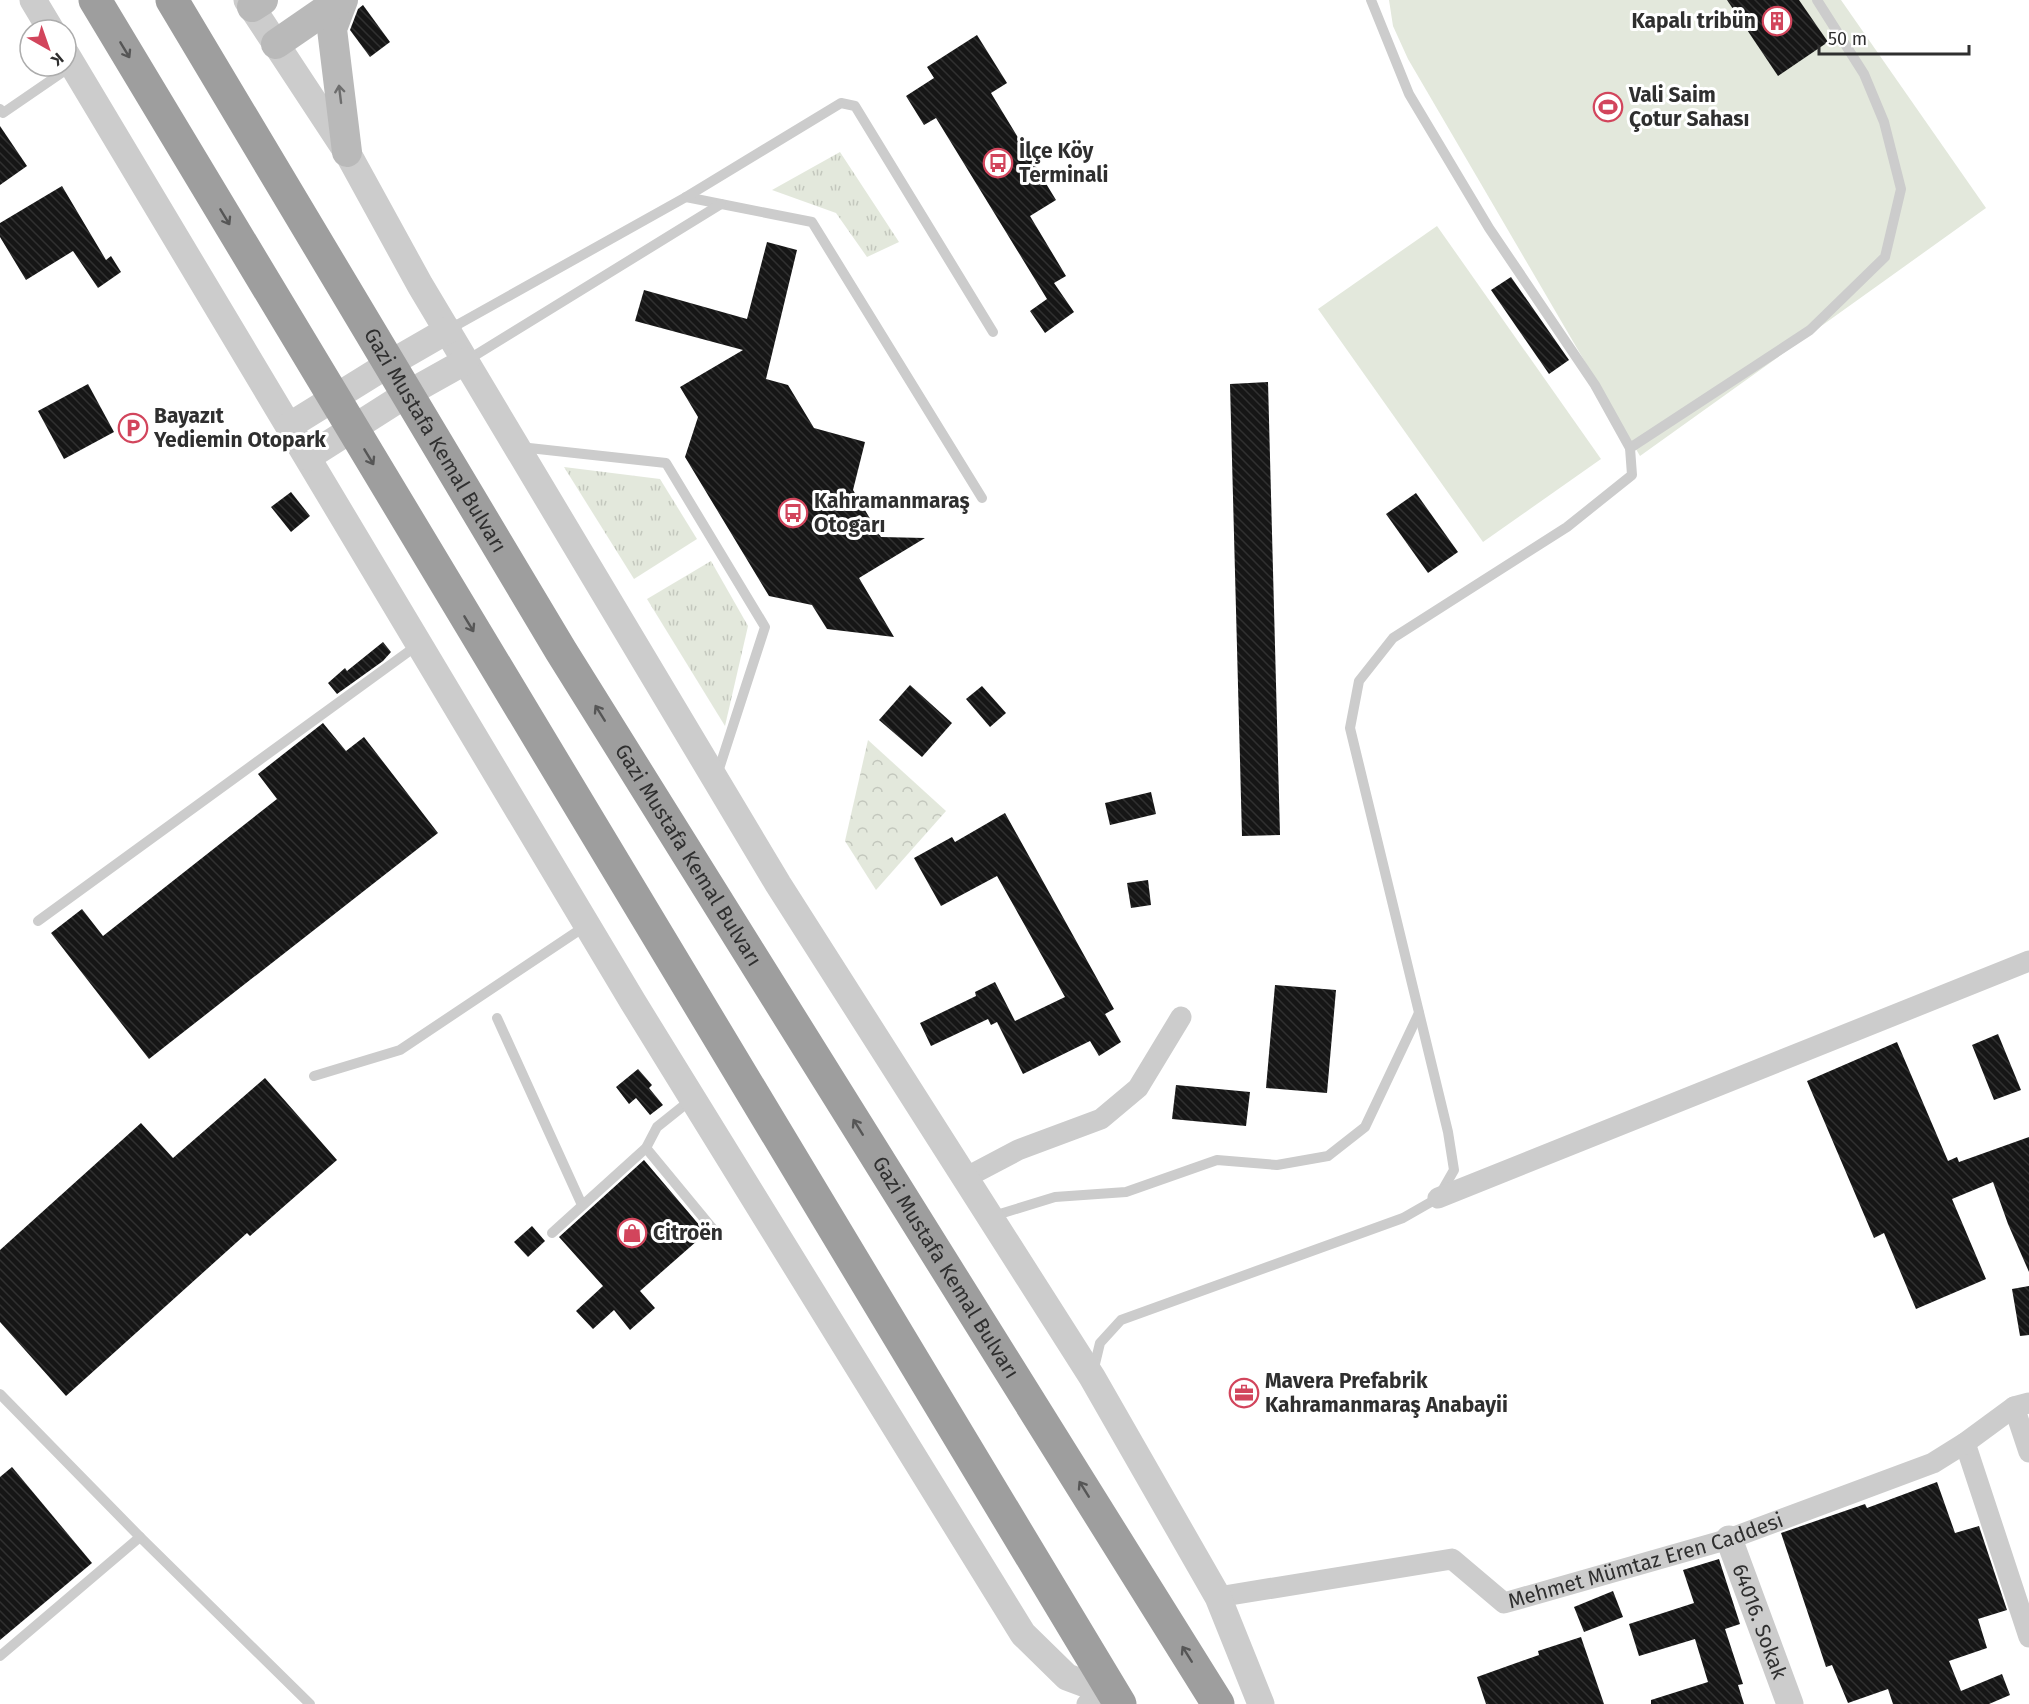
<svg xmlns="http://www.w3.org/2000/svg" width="2029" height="1704" font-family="'Fira Sans',sans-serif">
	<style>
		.grass { fill: url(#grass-tufts) }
		.forest { fill: url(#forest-crowns) }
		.garden { fill: #e3e8dc }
		.building { fill: url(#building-back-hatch) }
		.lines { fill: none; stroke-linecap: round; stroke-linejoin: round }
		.service { stroke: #ccc; stroke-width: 10 }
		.minor { stroke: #ccc; stroke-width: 21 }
		.tertiary { stroke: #ccc; stroke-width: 27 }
		.secondary { stroke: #b9b9b9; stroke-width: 30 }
		.trunk { stroke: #9e9e9e; stroke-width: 33 }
		.oneway { stroke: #565656 }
		.oneway2 { stroke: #6d6d6d }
		.labels { text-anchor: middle; stroke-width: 6; stroke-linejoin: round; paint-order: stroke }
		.poi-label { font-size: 21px; font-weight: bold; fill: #2f2f2f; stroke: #fff; text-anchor: start }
		.street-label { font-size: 21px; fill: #2f2f2f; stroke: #fff }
	</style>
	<defs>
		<pattern id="grass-tufts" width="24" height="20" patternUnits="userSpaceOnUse" patternTransform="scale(1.5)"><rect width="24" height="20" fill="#e3e8dc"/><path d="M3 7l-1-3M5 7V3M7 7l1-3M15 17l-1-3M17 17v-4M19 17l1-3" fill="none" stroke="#c3c7bd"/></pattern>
		<pattern id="forest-crowns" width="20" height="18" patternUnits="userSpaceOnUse" patternTransform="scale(1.5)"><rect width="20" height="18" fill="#e3e8dc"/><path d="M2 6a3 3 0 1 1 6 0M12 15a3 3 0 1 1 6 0" fill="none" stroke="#c3c7bd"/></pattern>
		<pattern id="building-back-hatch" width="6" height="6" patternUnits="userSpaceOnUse" patternTransform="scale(1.5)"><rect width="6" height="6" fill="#161616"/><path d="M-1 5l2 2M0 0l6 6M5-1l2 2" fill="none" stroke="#303030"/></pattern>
	</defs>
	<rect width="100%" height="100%" fill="#fff"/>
	<g class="grass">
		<polygon points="840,152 899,242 867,257 836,213 772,190"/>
		<polygon points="564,467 660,479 697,539 634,579"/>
		<polygon points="711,561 748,626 725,726 647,599"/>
	</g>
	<polygon class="forest" points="868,740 946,811 876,890 845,841"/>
	<g class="garden">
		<polygon points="1389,0 1841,0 1986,208 1640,456 1408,59 1393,26"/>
		<polygon points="1437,226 1601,459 1483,542 1318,309"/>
	</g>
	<g class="building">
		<polygon points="1727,0 1799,0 1828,42 1778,76"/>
		<polygon points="363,5 390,42 370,57 350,30 358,9"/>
		<polygon points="977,35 1007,83 991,93 1056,200 1030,216 1066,276 1054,283 1074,312 1045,333 1030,311 1047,299 936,118 924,125 906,96 934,78 927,67"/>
		<polygon points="0,126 27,166 0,185"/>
		<polygon points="62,186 106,260 111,256 121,272 98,288 73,251 26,280 0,237 0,223"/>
		<polygon points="767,242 797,250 766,379 788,385 814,428 865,442 853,490 881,537 925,538 859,578 894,637 827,629 812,605 769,596 685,457 698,417 680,387 743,350 635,321 644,290 747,319"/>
		<polygon points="1511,277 1569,360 1549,374 1491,290"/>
		<polygon points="1268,382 1280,835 1242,836 1230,384"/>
		<polygon points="88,384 114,432 64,459 38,411"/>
		<polygon points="291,492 310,516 291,532 271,507"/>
		<polygon points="1416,493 1458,552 1428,573 1386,514"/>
		<polygon points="383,642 391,652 383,661 337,694 328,683 345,668 347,671"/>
		<polygon points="910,685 952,723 922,757 879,720"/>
		<polygon points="982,686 1006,713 990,727 966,699"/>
		<polygon points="323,723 346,751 364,737 438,833 149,1059 51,933 82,909 103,936 277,799 258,774"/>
		<polygon points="1151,792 1156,814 1110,825 1105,803"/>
		<polygon points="1005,813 1114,1009 1105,1014 1121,1042 1099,1056 1090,1041 1023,1074 997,1022 991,1025 988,1019 931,1046 920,1023 976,996 975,992 995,982 1015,1021 1065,997 997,876 941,906 914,858 952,837 955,842"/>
		<polygon points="1148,880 1151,905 1131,908 1127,883"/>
		<polygon points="1275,985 1336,990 1327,1093 1266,1088"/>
		<polygon points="1998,1034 2021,1090 1994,1100 1972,1045"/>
		<polygon points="1897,1042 1948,1161 1957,1157 1959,1162 2029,1137 2029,1272 2008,1224 1993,1182 1952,1199 1986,1279 1916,1309 1884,1233 1874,1238 1807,1081"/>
		<polygon points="638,1069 652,1085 649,1088 663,1105 650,1115 636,1098 629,1104 616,1087"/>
		<polygon points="265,1078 337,1160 250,1236 247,1233 66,1396 0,1322 0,1250 141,1123 173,1158"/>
		<polygon points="1176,1085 1250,1092 1246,1126 1172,1119"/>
		<polygon points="644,1160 706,1233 640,1291 655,1308 630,1330 614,1310 593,1329 576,1311 603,1286 559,1237"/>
		<polygon points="532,1226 545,1241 528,1257 514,1242"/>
		<polygon points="2029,1286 2029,1335 2020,1336 2012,1289"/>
		<polygon points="12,1467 92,1563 0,1640 0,1477"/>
		<polygon points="1937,1482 1955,1533 1979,1526 2007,1610 1978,1619 1987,1648 1949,1661 1961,1691 2002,1674 2010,1695 1989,1704 1893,1704 1888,1689 1848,1703 1832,1665 1826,1667 1781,1533 1865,1504 1867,1508"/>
		<polygon points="1719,1559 1740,1624 1725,1629 1743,1684 1738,1685 1744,1704 1651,1704 1651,1700 1708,1682 1695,1639 1639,1656 1629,1624 1694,1603 1683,1570"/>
		<polygon points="1613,1591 1623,1617 1584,1632 1574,1607"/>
		<polygon points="1581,1637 1604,1704 1486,1704 1477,1677 1539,1655 1538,1651"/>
	</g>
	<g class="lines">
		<g class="service">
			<polyline points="1371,0 1409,94 1489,228 1595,385 1630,448"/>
			<polyline points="0,109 3,113 73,65"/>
			<polyline points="686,197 812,222 982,498"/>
			<polyline points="448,330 686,197 841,103 855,106 993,332"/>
			<polyline points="466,361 721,204"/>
			<polyline points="520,447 666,463 765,627 717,775"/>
			<polyline points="38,921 419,644"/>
			<polyline points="497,1018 582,1205"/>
			<polyline points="314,1076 400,1050 587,925"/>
			<polyline points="646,1148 717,1234"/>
			<polyline points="990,1217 1055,1197 1126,1192 1217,1160 1277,1165 1328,1156 1365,1127 1419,1013"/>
			<polyline points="552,1233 646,1148 657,1127 692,1099"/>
			<polyline points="1093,1372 1100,1343 1121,1320 1403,1218 1438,1198 1454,1170 1448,1132 1350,728 1359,681 1393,638 1567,527 1632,475 1630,448 1810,330 1885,257 1901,189 1884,122 1864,74 1817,0"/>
			<polyline points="0,1394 140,1537 310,1704"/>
			<polyline points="0,1656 140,1537"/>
		</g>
		<g class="minor">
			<polyline points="965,1178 1018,1150 1101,1119 1138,1088 1181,1017"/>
			<polyline points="1438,1198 2029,961"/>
			<polyline points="2014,1407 2029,1452"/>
			<polyline points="1965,1443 2029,1637"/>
			<path id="s1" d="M 1218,1597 L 1452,1559 L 1504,1603 L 1729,1539 L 1933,1463 L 1965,1443 L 2014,1407 L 2029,1403"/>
			<polyline points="1087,1704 1115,1695"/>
		</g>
		<g class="tertiary">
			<polyline points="33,0 51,30"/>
			<polyline points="247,0 347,152 420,285 778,884 1092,1377 1218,1597 1261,1704"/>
			<polyline points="66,54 633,1002 1023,1634 1067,1677 1115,1695"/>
			<polyline points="289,426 389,364 448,330"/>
			<polyline points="308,457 407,394 466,361"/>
			<path id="s2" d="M 1729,1539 L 1790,1704"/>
		</g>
		<g class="secondary">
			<polyline points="343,0 332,29 347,152"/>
			<polyline points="252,7 263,0"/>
			<polyline points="276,44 340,0"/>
		</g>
		<g class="trunk">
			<polyline points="95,0 1120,1704"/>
			<path id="s3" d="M 172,0 L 561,651 L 1218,1704"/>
		</g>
	</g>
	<defs><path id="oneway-shaft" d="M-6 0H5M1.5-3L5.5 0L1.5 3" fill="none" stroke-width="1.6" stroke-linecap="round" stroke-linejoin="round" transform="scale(1.5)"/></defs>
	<g class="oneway">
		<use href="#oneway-shaft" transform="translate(125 50) rotate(59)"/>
		<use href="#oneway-shaft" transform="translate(225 217) rotate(59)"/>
		<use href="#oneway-shaft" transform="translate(369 457) rotate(59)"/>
		<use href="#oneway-shaft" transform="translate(469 624) rotate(59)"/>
		<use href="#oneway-shaft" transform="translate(600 713) rotate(-122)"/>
		<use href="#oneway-shaft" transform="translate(858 1127) rotate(-122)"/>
		<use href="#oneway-shaft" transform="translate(1084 1489) rotate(-122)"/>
		<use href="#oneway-shaft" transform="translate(1187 1654) rotate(-122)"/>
	</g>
	<use class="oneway2" href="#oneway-shaft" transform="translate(340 94) rotate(-97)"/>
	<defs>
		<g id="building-ring" transform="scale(1.5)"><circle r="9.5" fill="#fff" stroke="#d2455c" stroke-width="1.5"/><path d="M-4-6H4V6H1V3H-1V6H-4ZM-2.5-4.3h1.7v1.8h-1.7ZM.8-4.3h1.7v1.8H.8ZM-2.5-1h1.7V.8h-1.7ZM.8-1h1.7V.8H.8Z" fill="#d2455c"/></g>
		<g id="stadium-ring" transform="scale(1.5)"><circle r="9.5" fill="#fff" stroke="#d2455c" stroke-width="1.5"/><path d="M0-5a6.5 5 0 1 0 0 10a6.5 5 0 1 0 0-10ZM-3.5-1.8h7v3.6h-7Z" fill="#d2455c"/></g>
		<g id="bus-ring" transform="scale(1.5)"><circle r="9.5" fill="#fff" stroke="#d2455c" stroke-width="1.5"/><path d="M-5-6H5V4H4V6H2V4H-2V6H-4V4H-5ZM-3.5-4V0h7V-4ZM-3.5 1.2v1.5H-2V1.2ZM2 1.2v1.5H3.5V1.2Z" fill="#d2455c"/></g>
		<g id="parking-ring" transform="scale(1.5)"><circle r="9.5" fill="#fff" stroke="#d2455c" stroke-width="1.5"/><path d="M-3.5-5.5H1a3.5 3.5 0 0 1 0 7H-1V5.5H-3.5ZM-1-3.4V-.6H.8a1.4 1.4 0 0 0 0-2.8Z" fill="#d2455c"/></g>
		<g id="shop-ring" transform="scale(1.5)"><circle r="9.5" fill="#fff" stroke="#d2455c" stroke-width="1.5"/><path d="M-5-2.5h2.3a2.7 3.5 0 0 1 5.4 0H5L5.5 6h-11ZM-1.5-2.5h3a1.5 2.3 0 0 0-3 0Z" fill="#d2455c"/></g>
		<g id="office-ring" transform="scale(1.5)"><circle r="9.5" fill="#fff" stroke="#d2455c" stroke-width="1.5"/><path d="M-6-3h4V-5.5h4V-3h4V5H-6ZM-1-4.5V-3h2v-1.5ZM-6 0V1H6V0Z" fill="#d2455c"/></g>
	</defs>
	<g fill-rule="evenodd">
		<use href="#building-ring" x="1777" y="21"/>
		<use href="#stadium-ring" x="1608" y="107"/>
		<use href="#bus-ring" x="998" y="163"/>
		<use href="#parking-ring" x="133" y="428"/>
		<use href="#bus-ring" x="793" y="513"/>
		<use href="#shop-ring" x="632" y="1233"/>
		<use href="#office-ring" x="1244" y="1393"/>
	</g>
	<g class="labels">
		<g class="poi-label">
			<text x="1756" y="28" text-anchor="end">Kapalı tribün</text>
			<text x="1629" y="102">Vali Saim<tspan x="1629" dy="24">Çotur Sahası</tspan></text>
			<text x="1019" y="158">İlçe Köy<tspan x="1019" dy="24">Terminali</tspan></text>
			<text x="154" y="423">Bayazıt<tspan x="154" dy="24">Yediemin Otopark</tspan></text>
			<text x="814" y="508">Kahramanmaraş<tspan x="814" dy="24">Otogarı</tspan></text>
			<text x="653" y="1240">Citroën</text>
			<text x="1265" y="1388">Mavera Prefabrik<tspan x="1265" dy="24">Kahramanmaraş Anabayii</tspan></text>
		</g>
		<g class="street-label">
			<text dy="7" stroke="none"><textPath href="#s3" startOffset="513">Gazi Mustafa Kemal Bulvarı</textPath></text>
			<text dy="7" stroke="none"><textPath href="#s3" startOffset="999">Gazi Mustafa Kemal Bulvarı</textPath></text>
			<text dy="7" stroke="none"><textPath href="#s3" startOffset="1485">Gazi Mustafa Kemal Bulvarı</textPath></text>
			<text dy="7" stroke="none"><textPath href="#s1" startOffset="453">Mehmet Mümtaz Eren Caddesi</textPath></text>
			<text dy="7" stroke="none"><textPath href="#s2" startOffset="88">64016. Sokak</textPath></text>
		</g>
	</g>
	<g transform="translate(48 48) rotate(140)"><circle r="28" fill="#ffffff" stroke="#acacac" stroke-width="1.5"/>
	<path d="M0-4.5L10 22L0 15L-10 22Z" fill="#d2455c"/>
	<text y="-9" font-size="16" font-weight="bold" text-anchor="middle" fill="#2f2f2f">K</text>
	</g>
	<path d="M1819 45v9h150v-9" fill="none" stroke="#2f2f2f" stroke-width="3"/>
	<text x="1828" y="45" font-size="18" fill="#2f2f2f" stroke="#ffffff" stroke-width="4.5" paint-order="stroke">50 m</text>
</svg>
